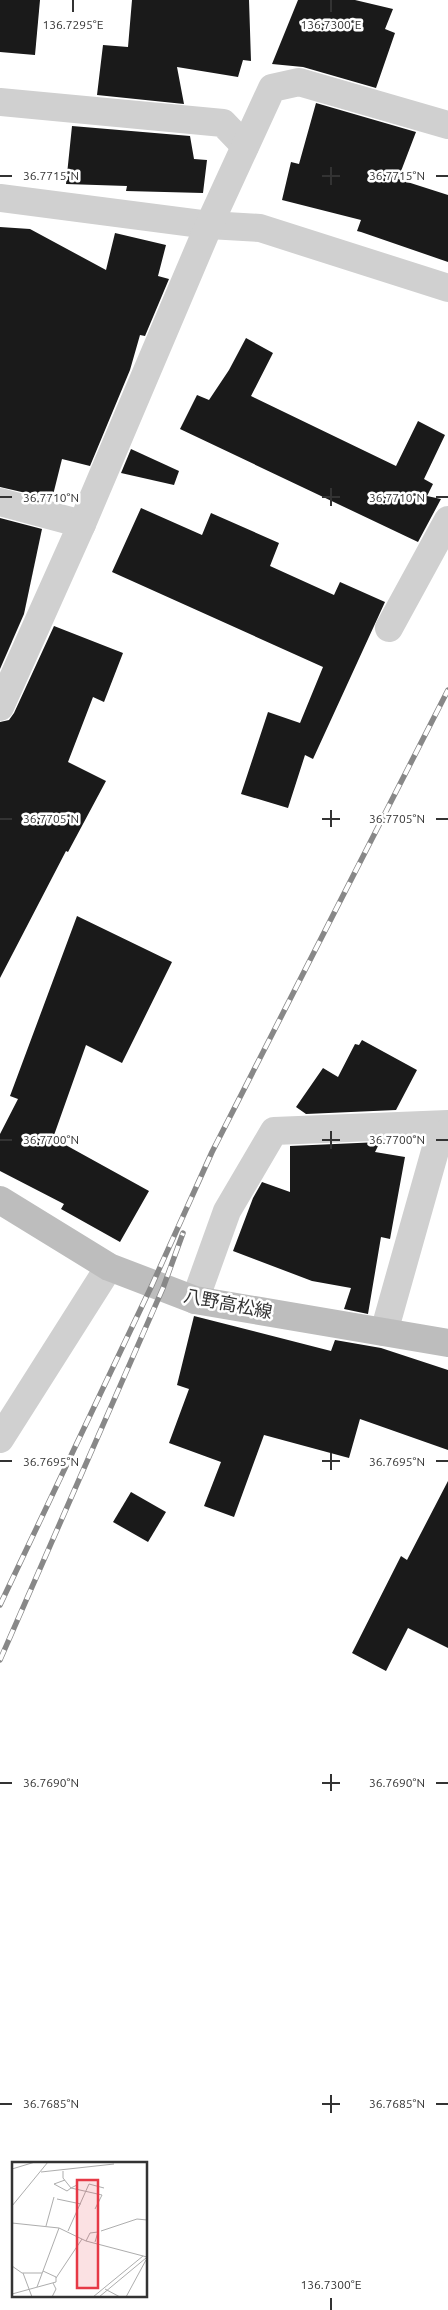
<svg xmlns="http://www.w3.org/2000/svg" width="448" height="2310" font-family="Ubuntu,'Noto Sans JP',sans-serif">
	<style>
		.building { fill: #1a1a1a }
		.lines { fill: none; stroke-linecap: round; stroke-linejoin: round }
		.street { stroke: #d0d0d0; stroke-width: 28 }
		.secondary { stroke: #bdbdbd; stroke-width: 28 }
		.rail-casing { stroke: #888; stroke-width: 5.5 }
		.rail { stroke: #fff; stroke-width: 4; stroke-dasharray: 11; stroke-linecap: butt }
		.ticks { fill: none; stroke: #333; stroke-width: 2 }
		.labels { text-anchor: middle; stroke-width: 5; stroke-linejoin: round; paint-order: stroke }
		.street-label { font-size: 18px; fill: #333; stroke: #fff }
		.inset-road { fill: none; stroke: #adadad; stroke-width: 1 }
		.view { fill: #e63946; fill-opacity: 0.15; stroke: #e63946; stroke-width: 2.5 }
		.inset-edge { fill: none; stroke: #333; stroke-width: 2.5 }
		.ticks-label { font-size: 12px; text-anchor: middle; fill: #333; stroke: #fff; stroke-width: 5; stroke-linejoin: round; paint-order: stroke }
	</style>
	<rect width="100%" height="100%" fill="#fff"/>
	<g class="building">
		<polygon points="0,0 40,0 35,55 0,52"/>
		<polygon points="132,0 249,0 251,61 243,60 238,77 177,67 184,104 97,95 103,45 128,47"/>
		<polygon points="298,0 355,0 393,9 385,29 395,33 376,88 303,67 272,64"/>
		<polygon points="316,103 416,132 398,179 448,195 448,262 361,232 357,231 361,220 282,200 291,162 299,164"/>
		<polygon points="72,126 190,136 194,159 207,160 203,193 126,191 127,186 66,184"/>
		<polygon points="0,227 30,229 106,270 115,233 166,245 158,276 169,279 145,336 140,335 130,370 90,466 62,459 52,499 0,487"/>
		<polygon points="246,338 273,353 251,396 396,466 418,421 445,435 424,479 433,484 427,496 441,499 418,542 180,429 197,395 209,400 229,370"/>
		<polygon points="131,449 179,471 174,485 121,473"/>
		<polygon points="141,508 202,535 211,513 279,543 270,566 334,595 340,582 385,602 313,759 305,755 288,808 241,794 268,712 300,723 323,667 112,572"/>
		<polygon points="0,518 42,529 24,614 0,669"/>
		<polygon points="54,626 123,653 104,702 93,697 68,762 106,781 68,852 66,851 0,978 0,722 9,720 14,713"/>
		<polygon points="77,916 172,962 122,1063 86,1045 53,1138 149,1191 120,1242 61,1209 64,1204 0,1171 0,1134 18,1099 10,1096"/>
		<polygon points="362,1040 417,1070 396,1110 306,1114 296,1107 323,1068 338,1077 355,1044 359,1045"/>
		<polygon points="380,1142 375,1152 405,1157 390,1239 381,1237 368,1314 344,1309 351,1288 312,1281 233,1251 253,1198 262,1182 290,1192 290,1146"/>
		<polygon points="194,1316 331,1351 335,1340 381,1348 448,1370 448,1450 360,1419 349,1458 264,1435 234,1517 204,1506 221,1462 169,1443 189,1389 177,1385"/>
		<polygon points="448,1481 448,1648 408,1628 386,1671 352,1653 401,1556 407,1560"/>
		<polygon points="131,1492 166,1512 148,1542 113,1522"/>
	</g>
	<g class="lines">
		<g class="street">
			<polyline points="0,102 223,123 245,146"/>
			<polyline points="0,198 209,225 260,228 448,288"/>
			<polyline points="0,502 82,524"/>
			<polyline points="389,628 448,520"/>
			<polyline points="0,707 82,524 209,225 272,88 299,82 448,125"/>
			<polyline points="195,1300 227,1211 274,1131 448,1124"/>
			<polyline points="384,1332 437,1144 448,1131"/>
			<polyline points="0,1439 109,1267"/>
		</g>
		<polyline class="secondary" points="0,1200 109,1267 195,1300 448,1343"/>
		<g class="rail-casing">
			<g id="rail">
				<polyline points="0,1605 152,1285 212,1152 448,690"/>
				<polyline points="0,1660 163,1288 183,1233"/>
			</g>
		</g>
		<use href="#rail" class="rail"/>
	</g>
	<path class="ticks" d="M 73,0 L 73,12M 331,0 L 331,12M 331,167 L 331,185M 0,176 L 12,176M 322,176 L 340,176M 436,176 L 448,176M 331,488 L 331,506M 0,497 L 12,497M 322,497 L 340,497M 436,497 L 448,497M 331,810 L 331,827M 0,819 L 12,819M 322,819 L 340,819M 436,819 L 448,819M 331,1131 L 331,1149M 0,1140 L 12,1140M 322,1140 L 340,1140M 436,1140 L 448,1140M 331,1453 L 331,1470M 0,1461 L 12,1461M 322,1461 L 340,1461M 436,1461 L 448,1461M 331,1774 L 331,1791M 0,1783 L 12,1783M 322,1783 L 340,1783M 436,1783 L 448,1783M 331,2095 L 331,2113M 0,2104 L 12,2104M 322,2104 L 340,2104M 436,2104 L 448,2104M 331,2298 L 331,2310"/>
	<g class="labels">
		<g class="street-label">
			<text transform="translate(228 1304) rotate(11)" y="6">八野高松線</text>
		</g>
	</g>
	<g transform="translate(12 2162)">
		<rect width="135" height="135" fill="#fff"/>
		<path class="inset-road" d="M 0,7 L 23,0M 51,9 L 51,16 L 59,26 L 65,23M 29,10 L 102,2M 53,18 L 42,22 L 55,29 L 59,26 L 90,33 L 83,47M 45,37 L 69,42M 0,44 L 36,0M 0,61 L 47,66 L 74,79 L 135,95M 34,64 L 42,35M 56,69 L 77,22 L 92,26M 89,69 L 125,57 L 135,58M 74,79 L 78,71 L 86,70 L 83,80M 0,104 L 10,111 L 30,111M 11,111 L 20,135M 44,116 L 70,77M 25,125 L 47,66M 93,127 L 108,135M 0,132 L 44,120 L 44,115 L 31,109M 40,135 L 44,127 L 41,121M 81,135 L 131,94M 87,135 L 134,96M 114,135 L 134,98"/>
		<path class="view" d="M 65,18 L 86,18 L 86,126 L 65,126 Z"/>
		<rect width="135" height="135" class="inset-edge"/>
	</g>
	<g class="ticks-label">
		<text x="73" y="29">136.7295°E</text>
		<text x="331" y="29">136.7300°E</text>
		<text x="51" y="180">36.7715°N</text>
		<text x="397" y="180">36.7715°N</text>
		<text x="51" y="502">36.7710°N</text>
		<text x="397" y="502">36.7710°N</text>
		<text x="51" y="823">36.7705°N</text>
		<text x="397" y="823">36.7705°N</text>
		<text x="51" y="1144">36.7700°N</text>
		<text x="397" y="1144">36.7700°N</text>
		<text x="51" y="1466">36.7695°N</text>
		<text x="397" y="1466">36.7695°N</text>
		<text x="51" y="1787">36.7690°N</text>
		<text x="397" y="1787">36.7690°N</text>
		<text x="51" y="2108">36.7685°N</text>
		<text x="397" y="2108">36.7685°N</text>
		<text x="331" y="2289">136.7300°E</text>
	</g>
</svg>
